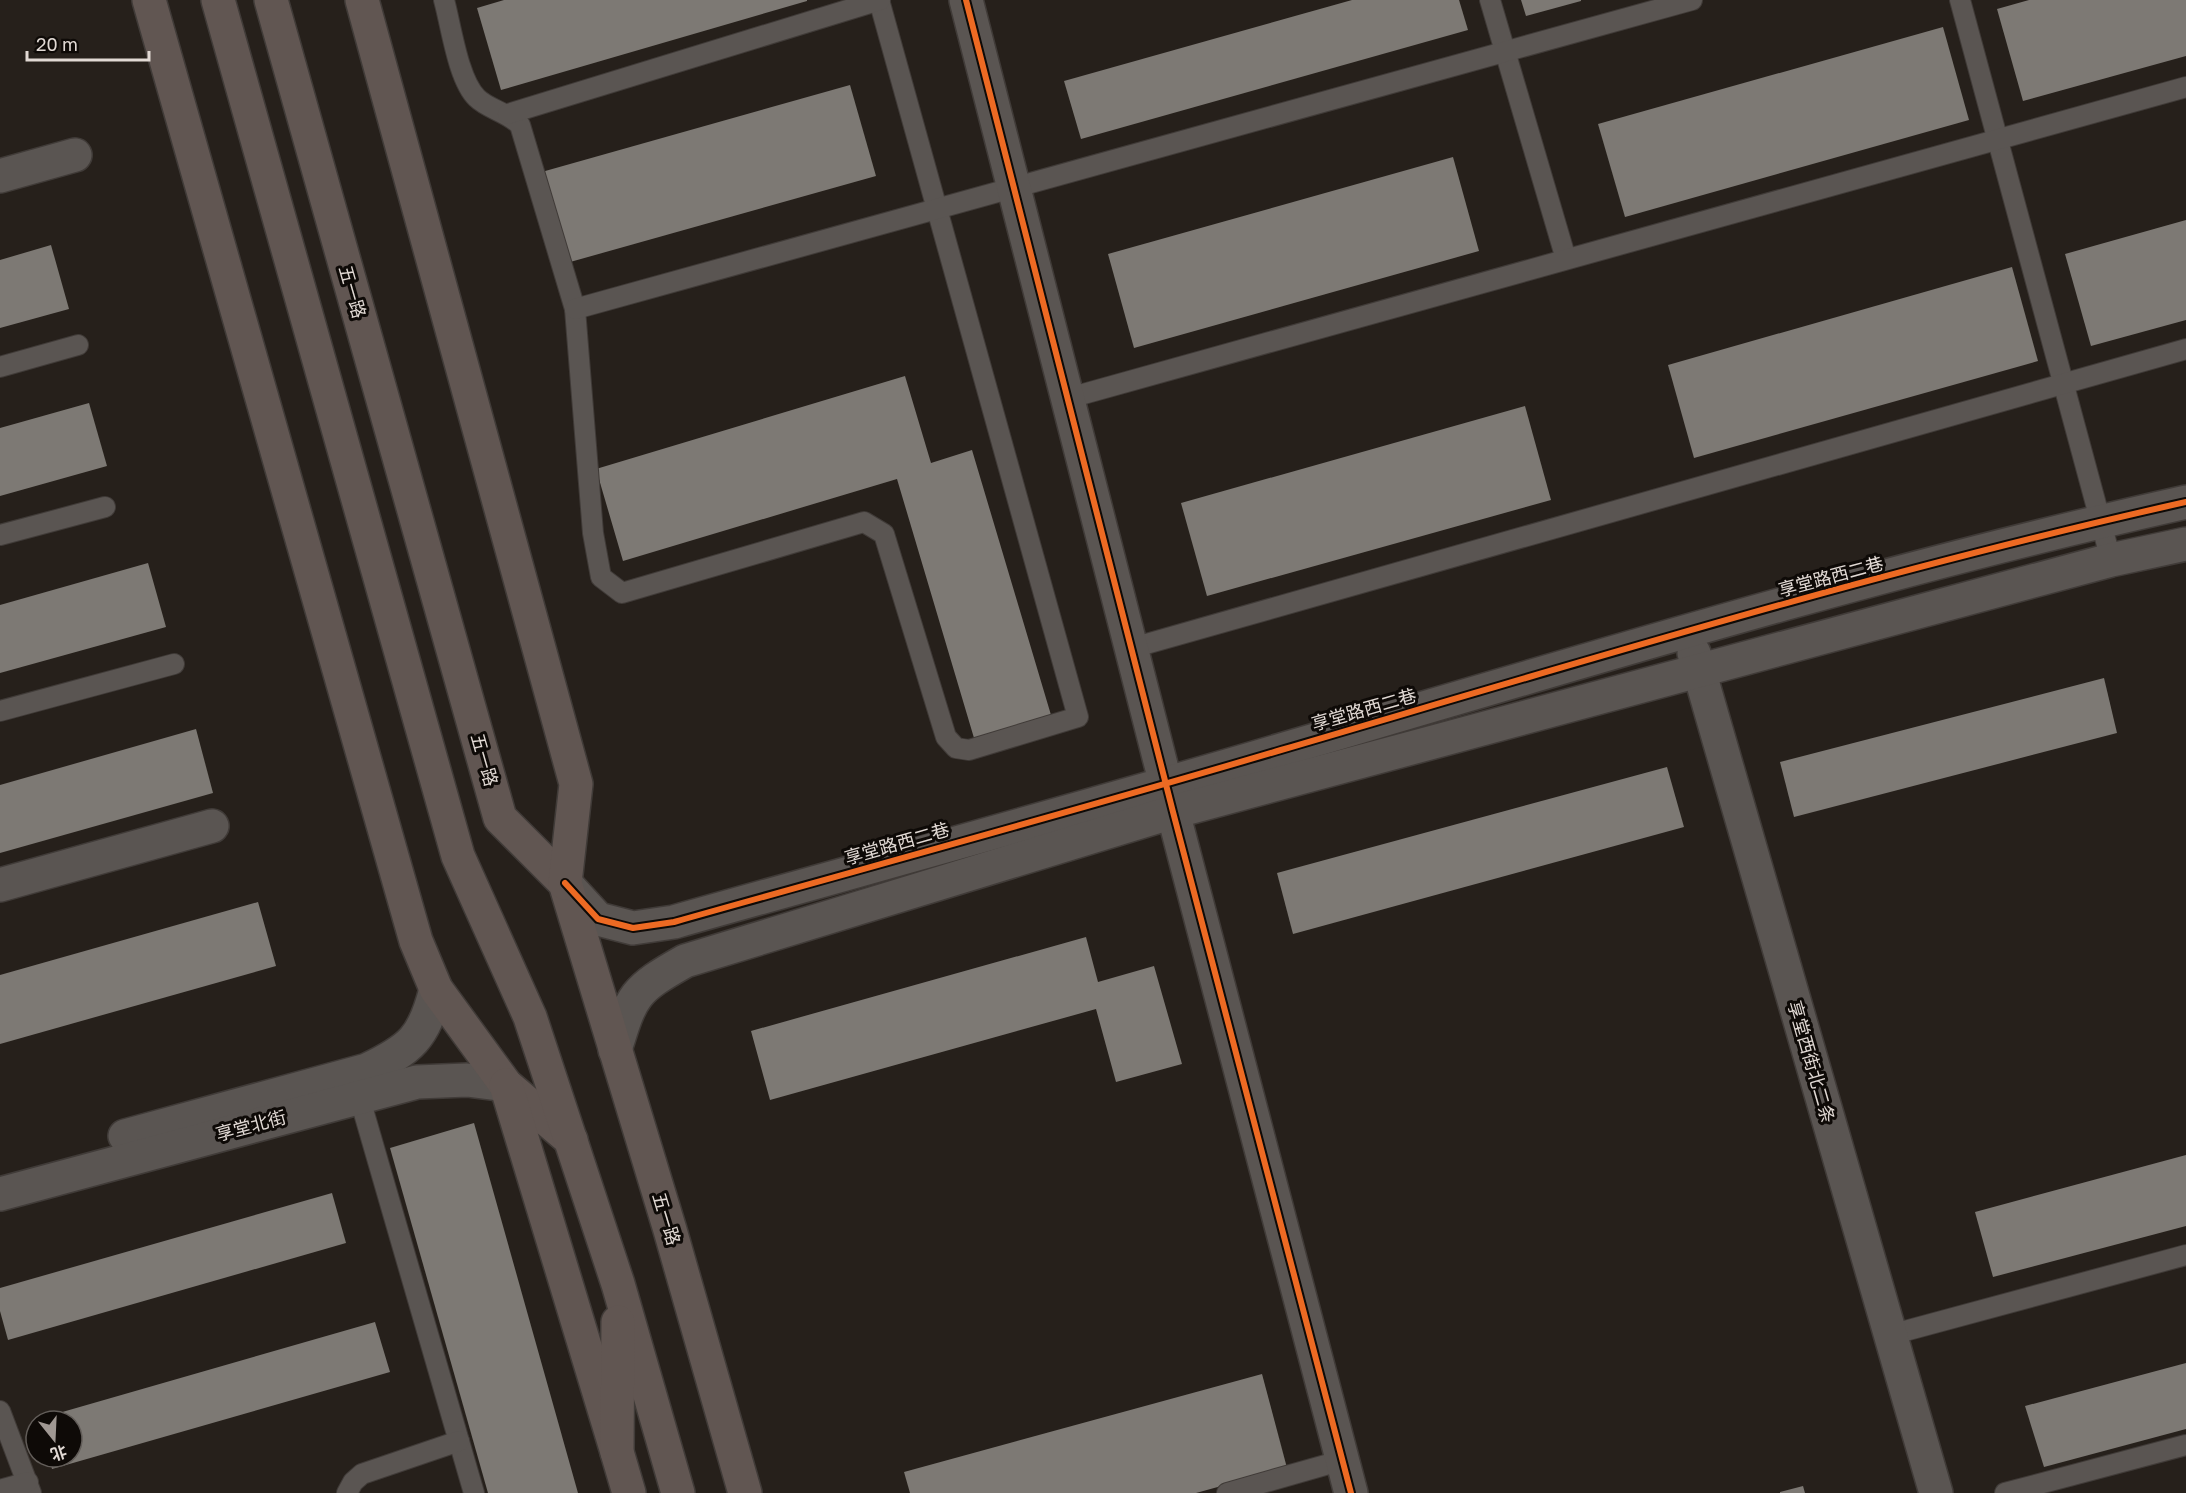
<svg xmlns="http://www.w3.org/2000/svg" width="2186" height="1493" font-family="'Golos Text','Noto Sans SC',sans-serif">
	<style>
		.building { fill: #7d7974 }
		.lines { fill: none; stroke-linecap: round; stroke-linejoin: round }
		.lane-casing { stroke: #403b38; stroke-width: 22 }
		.street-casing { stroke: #403b38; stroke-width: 36 }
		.primary-casing { stroke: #403b38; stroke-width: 36 }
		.lane { stroke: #5a5552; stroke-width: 20 }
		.street { stroke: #5a5552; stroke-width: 33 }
		.primary { stroke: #615652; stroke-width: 33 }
		.cycleway-casing { stroke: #0e0a07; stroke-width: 10 }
		.cycleway { stroke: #ed6a23; stroke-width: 6 }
		.labels { text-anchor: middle; stroke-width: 6; stroke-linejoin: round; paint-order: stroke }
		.street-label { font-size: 18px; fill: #e1d9d4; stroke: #0e0a07 }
	</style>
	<rect width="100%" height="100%" fill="#26201b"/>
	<g class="building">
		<polygon points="504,0 807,0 807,1 501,90 477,8"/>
		<polygon points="1352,0 1459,0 1468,30 1081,139 1064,81"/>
		<polygon points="1521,0 1581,0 1581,1 1526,16"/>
		<polygon points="2029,0 2186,0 2186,56 2023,101 1997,9"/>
		<polygon points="1943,27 1969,120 1625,217 1598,124"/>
		<polygon points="850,85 876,176 556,266 531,175"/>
		<polygon points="1453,157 1479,251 1134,348 1108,254"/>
		<polygon points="2186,220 2186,320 2091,346 2065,254"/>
		<polygon points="51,245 69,309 0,328 0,260"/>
		<polygon points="2012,267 2038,361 1694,458 1668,365"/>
		<polygon points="905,376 931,463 972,450 1051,715 974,738 897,479 623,561 596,469"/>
		<polygon points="89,403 107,466 0,496 0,428"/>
		<polygon points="1525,406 1551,500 1207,596 1181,503"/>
		<polygon points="148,563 166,627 0,673 0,605"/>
		<polygon points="2104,678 2117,733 1794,817 1780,762"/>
		<polygon points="196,729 213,793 0,853 0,785"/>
		<polygon points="1667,767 1684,827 1293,934 1277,873"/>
		<polygon points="258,902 276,966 0,1044 0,975"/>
		<polygon points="1086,937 1098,982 1154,966 1182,1064 1116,1082 1096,1009 770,1100 751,1031"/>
		<polygon points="474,1123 578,1493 488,1493 390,1148"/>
		<polygon points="2186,1155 2186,1226 1993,1277 1975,1212"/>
		<polygon points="332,1193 346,1243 8,1340 0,1311 0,1288"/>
		<polygon points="375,1322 390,1372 52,1469 49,1457 72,1457 72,1421 39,1421 38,1419"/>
		<polygon points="2186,1363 2186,1429 2044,1467 2025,1406"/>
		<polygon points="1262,1374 1287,1468 1196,1493 910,1493 904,1472"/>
		<polygon points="1803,1486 1805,1493 1780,1493 1780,1492"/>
	</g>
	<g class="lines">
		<g class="lane-casing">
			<g id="lane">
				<path d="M 444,0 C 451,25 458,80 477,98 C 488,109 507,112 520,125 L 575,309 L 593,533 L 601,577 L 622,593 L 864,522 L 884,534 L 946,737 L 956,748 L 969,750 L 1078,717 L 879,0"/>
				<polyline points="1490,0 1566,259"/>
				<polyline points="1960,0 2111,560"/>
				<polyline points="508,114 880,0"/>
				<polyline points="575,309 1692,0"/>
				<polyline points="0,367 78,345"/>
				<polyline points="1069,398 2186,87"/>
				<polyline points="0,535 105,507"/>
				<polyline points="1132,648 2186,349"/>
				<polyline points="0,711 174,664"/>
				<polyline points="357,1089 474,1493"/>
				<polyline points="1890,1335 2186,1255"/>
				<polyline points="0,1411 31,1493"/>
				<polyline points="0,1490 28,1482"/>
				<polyline points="347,1493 353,1482 362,1474 459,1441"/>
				<polyline points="1227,1493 1343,1460"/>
				<polyline points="2005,1493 2186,1445"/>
			</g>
		</g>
		<g class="street-casing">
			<g id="street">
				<polyline points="966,0 1173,812 1351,1493"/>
				<polyline points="0,176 75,155"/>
				<polyline points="1694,653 1936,1493"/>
				<path d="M 565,883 L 598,919 L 633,928 L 674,922 C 876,865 1079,810 1281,750 C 1581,662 1881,570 2186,502"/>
				<polyline points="0,885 212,826"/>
				<path d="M 615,1050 C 632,994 634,990 685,961 L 1173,812 L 2111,560 L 2186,544"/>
				<path d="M 125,1136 L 367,1070 C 411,1049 424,1038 436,989"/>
				<polyline points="0,1194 417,1082 467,1080 506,1085"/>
			</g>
		</g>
		<g class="primary-casing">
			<g id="primary">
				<polyline points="149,0 416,941 436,989 506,1085 571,1140"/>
				<polyline points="218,0 458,856 530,1017 618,1284 678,1493"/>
				<polyline points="271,0 500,818 565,883 670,1230 745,1493"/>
				<polyline points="362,0 576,784 565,883"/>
				<polyline points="506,1085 617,1452"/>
				<polyline points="618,1322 617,1452 629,1493"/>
			</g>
		</g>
		<use href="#lane" class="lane"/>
		<use href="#street" class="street"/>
		<use href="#primary" class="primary"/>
		<g class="cycleway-casing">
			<g id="cycleway">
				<polyline points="966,0 1173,812 1351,1493"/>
				<path d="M 565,883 L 598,919 L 633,928 L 674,922 C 876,865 1079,810 1281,750 C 1581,662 1881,570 2186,502"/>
			</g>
		</g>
		<use href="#cycleway" class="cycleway"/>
	</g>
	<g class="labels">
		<g class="street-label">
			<text transform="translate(352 292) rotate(74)" y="6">五一路</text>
			<text transform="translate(1831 577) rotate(-15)" y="6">享堂路西二巷</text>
			<text transform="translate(1364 710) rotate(-16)" y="6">享堂路西二巷</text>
			<text transform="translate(484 760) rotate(74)" y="6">五一路</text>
			<text transform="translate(897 844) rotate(-16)" y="6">享堂路西二巷</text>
			<text transform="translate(1811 1062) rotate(74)" y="6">享堂西街北二条</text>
			<text transform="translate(251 1126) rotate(-15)" y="6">享堂北街</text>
			<text transform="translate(666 1219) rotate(73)" y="6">五一路</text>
		</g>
	</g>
	<g transform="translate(54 1439) rotate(162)"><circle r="28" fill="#0e0a07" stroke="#625d59" stroke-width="1.5"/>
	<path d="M0-4.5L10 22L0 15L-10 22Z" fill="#a09893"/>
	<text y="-9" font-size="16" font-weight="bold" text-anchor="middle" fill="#e1d9d4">北</text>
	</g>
	<path d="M27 51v9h122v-9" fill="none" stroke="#e1d9d4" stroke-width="3"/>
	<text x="36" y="51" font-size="18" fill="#e1d9d4" stroke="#0e0a07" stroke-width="4.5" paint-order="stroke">20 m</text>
</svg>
